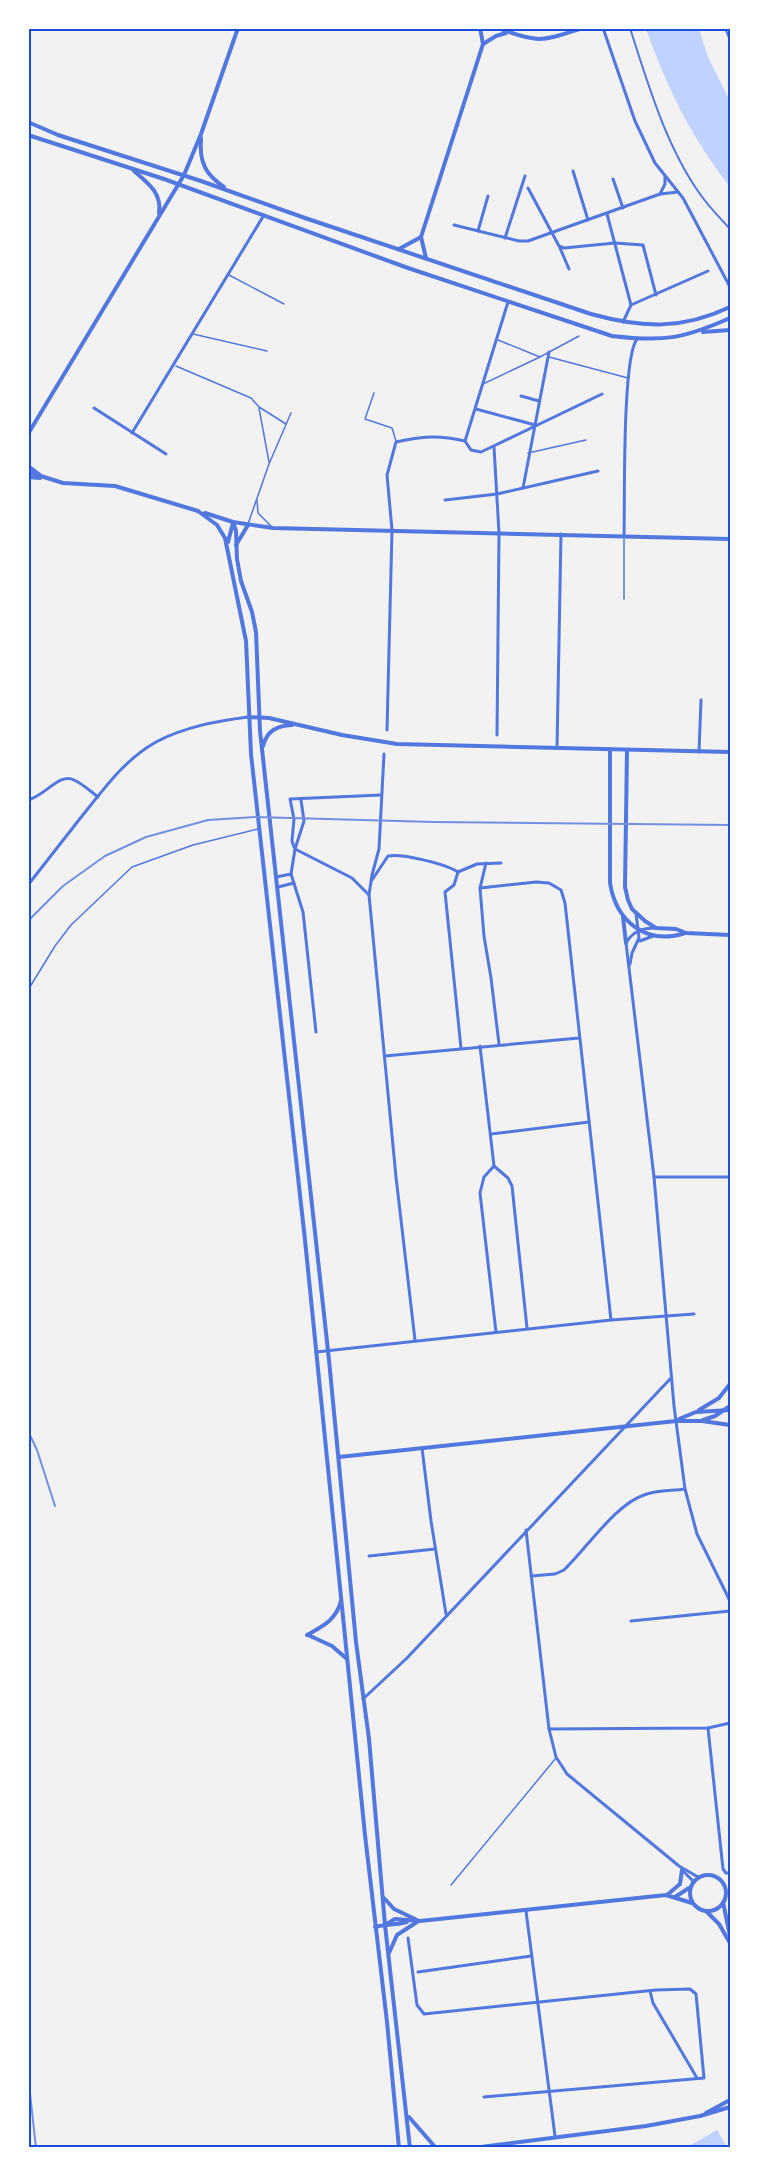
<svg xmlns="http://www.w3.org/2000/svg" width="759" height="2176" font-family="'Source Sans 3',sans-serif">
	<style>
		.water { fill: #bfd3fe }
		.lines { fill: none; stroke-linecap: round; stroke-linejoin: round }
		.service { stroke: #5277de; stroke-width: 1.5 }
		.pedestrian { stroke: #5277de; stroke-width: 2 }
		.minor { stroke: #5277de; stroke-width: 3 }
		.tertiary { stroke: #5277de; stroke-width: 4 }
		.rail { stroke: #7290e2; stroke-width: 2 }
		.neatline { fill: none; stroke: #1d4ed8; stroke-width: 2 }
	</style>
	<rect width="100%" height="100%" fill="#f2f2f2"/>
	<g class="water">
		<path d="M 646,29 L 699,29 L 708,57 L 730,101 L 730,187 C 690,135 668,90 646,29 Z"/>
		<polygon points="717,2130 727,2147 687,2147"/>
	</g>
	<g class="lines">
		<g class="service">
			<polyline points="229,275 284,304"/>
			<polyline points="193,334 267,351"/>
			<polyline points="498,340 540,357"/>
			<polyline points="549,357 628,378"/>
			<polyline points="176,366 251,398 259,407 286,424"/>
			<polyline points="483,384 540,357 579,336"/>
			<polyline points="374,393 365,419 392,428 396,441"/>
			<polyline points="259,408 269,462"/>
			<polyline points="528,453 586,440"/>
			<polyline points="257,500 258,513 271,526"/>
			<polyline points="248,524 269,464 291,413"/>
			<polyline points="624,599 624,539"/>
			<polyline points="28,990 55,946 71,925 132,867 193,845 258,829"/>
			<polyline points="451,1885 556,1758"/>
		</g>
		<g class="pedestrian">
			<path d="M 630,28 C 648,84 666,146 700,194 C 709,207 720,218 730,229"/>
			<polyline points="725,28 730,40"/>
		</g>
		<g class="minor">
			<polyline points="603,28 635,121 655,163 683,198 730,287"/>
			<polyline points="573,171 588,220"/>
			<polyline points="613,179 623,208"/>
			<polyline points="528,188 559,246 564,248 615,243 643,245 656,295"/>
			<polyline points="660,194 665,184 665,176"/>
			<polyline points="607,214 631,305 623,322"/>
			<polyline points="454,225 519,241 528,241 660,194 678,192"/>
			<polyline points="478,231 488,196"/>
			<polyline points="505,238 525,176"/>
			<polyline points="560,248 569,269"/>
			<polyline points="631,305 708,271"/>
			<polyline points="521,396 539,401"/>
			<polyline points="94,408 166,454"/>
			<polyline points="476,409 535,425"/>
			<polyline points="132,433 264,215"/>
			<polyline points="465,441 508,302"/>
			<polyline points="494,447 499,533 497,735"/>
			<polyline points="523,488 549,352"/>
			<polyline points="445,500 497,494 598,471"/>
			<path d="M 624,535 C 625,502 622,358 637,339"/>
			<path d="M 387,730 L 392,530 L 387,475 L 396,442 C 422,436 439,435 465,441 L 471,450 L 481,452 L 602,394"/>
			<polyline points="557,748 561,534"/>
			<polyline points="699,752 701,700"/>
			<polyline points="384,754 379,849 372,875 369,895 396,1177 415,1340"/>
			<path d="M 28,800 C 45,796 60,772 74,780 C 83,784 90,791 98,797"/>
			<polyline points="301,800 304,821 295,849 291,874 303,912 316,1032"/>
			<polyline points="294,847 292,841 294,819 290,799 381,795"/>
			<polyline points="295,849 352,878 369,895"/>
			<polyline points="486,863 480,888 484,936 491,978 499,1044"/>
			<polyline points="458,872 454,885 445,892 461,1048"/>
			<polyline points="276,877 291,874"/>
			<path d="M 372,880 L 388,856 C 401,853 446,864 458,872 L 477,864 L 501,863"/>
			<path d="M 28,885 C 46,862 64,839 82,816 C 104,789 124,760 156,742 C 184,727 217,721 248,717"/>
			<polyline points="278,887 294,883"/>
			<polyline points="480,888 536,882 549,883 561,890 565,903 611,1320"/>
			<path d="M 656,928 C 642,928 633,931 626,943 L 654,1177 L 674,1406 L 685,1489 L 697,1534 L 730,1601"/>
			<polyline points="640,941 653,936"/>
			<polyline points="630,964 632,953 639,938 636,913"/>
			<polyline points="480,1046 494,1166 484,1177 480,1193 496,1332"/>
			<polyline points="385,1056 579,1038"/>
			<polyline points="491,1134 589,1122"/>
			<polyline points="494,1166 508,1178 512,1186 527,1328"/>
			<polyline points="654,1177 730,1177"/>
			<polyline points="316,1352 611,1320 694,1314"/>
			<polyline points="422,1448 431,1521 446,1614"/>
			<polyline points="526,1530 549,1729 556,1757 567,1774 679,1866 698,1877"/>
			<polyline points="369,1556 435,1549"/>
			<path d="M 531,1576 L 555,1574 L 564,1570 C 586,1549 616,1504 644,1495 C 657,1490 672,1491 685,1489"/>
			<polyline points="631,1621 730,1611"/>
			<polyline points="363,1699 407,1658 671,1378"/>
			<polyline points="708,1728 723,1869 726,1873 730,1873"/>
			<polyline points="549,1729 708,1728 730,1723"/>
			<polyline points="682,1870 693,1881"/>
			<polyline points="526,1911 555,2136"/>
			<polyline points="408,1938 417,2005 424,2014 656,1990 690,1989 696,1994 704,2078 484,2097"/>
			<polyline points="418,1972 531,1956"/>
			<polyline points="650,1991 653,2003 697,2078"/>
		</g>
		<g class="tertiary">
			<path d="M 498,28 C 539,44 542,41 583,28"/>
			<polyline points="483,44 496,36 506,33"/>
			<path d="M 28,122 L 58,135 L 201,181 L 305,218 L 591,314 C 642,328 682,330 730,307"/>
			<path d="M 28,135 L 164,179 L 408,268 L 612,336 C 663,342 683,339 730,318"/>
			<path d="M 201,138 C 199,162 205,174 224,187"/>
			<path d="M 134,171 C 148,183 162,193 159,213"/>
			<polyline points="399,249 421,237"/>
			<polyline points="426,258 421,237 483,44 480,28"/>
			<polyline points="703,332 730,330"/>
			<polyline points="28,434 184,175 201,134 238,28"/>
			<polyline points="28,466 40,475"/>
			<polyline points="28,472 63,483 115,486 198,511"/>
			<polyline points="28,477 40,478"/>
			<polyline points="198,511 217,525 225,538 246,641 251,754 305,1240 365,1835 387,2022 399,2148"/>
			<polyline points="205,513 233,522 273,528 730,539"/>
			<polyline points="233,522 236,531 237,559 241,581 252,612 256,632 260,731 329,1360 356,1642 369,1739 385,1925 410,2148"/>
			<polyline points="228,542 233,523"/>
			<polyline points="236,545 248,525"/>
			<polyline points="248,717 269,718 342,735 397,744 730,752"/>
			<path d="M 263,746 C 267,731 276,726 292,725"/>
			<path d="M 610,749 L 610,883 C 616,921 646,946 685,933"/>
			<polyline points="627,750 625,887 628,900 632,909 645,921 656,928 676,929 686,933 730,935"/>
			<polyline points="623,917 626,943"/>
			<polyline points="699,1410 719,1398 730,1384"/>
			<polyline points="679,1419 696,1412 730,1410"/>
			<polyline points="703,1420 715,1416 730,1406"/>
			<polyline points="339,1457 676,1421 702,1421 730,1425"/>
			<path d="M 307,1635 C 323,1626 336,1620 341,1601"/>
			<polyline points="308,1635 332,1646 347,1659"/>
			<circle cx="708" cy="1893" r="18"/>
			<polyline points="667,1895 680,1884 682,1870"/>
			<polyline points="675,1897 689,1888"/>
			<polyline points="384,1898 394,1909 417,1920"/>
			<polyline points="723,1902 730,1936"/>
			<polyline points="706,1911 719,1924 730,1943"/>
			<polyline points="385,1925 395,1919 420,1921 666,1895 692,1903"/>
			<path d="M 375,1927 C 386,1924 396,1925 407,1922"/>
			<polyline points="389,1953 397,1935 417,1922"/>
			<polyline points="706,2113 730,2100"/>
			<polyline points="409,2117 436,2148"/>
			<polyline points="420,2148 428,2148"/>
			<polyline points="473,2148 646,2126 700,2116 730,2107"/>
		</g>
		<g class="rail">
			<polyline points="28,921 63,886 105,856 146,837 208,820 255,817 434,822 730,825"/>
			<polyline points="28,1431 37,1450 55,1506"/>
			<polyline points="28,2075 36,2148"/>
		</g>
	</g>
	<rect width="759" height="2176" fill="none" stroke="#ffffff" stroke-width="60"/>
	<rect x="30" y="30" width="699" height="2116" class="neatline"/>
</svg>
